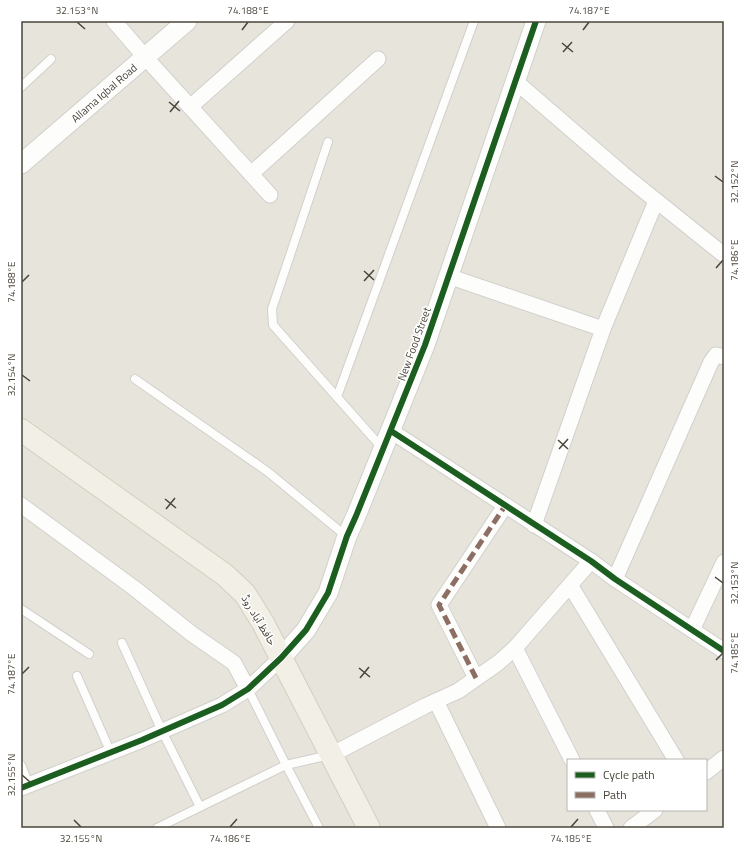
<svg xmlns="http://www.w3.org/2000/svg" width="745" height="849" font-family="'Titillium Web','Noto Sans Arabic',sans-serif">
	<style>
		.residential { fill: #e7e4dc; fill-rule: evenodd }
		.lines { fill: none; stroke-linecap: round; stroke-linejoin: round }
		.service-casing { stroke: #d1d0cc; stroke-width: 10 }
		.minor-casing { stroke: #d1d0cc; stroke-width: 17 }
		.tertiary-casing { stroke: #d1d0cc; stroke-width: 21 }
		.primary-casing { stroke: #d4cfbc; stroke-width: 24 }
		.service { stroke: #fdfdfc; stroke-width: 8 }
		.minor { stroke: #fdfdfc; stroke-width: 15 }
		.tertiary { stroke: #fdfdfc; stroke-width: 19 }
		.primary { stroke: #f1efe6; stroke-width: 22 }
		.quiet { stroke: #8d6e63; stroke-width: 5; stroke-dasharray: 10 5; stroke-linecap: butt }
		.cycleway-casing { stroke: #fff; stroke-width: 8 }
		.cycleway { stroke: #1b5e20; stroke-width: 6 }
		.ticks { fill: none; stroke: #4a453a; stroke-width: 1.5 }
		.labels { text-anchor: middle; stroke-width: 3; stroke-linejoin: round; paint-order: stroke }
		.street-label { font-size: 11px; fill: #4a453a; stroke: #fff }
		.neatline { fill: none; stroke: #4a453a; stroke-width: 1.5 }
		.ticks-label { font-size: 10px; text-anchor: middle; fill: #4a453a }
	</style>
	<rect width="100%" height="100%" fill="#f3f2ee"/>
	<path class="residential" d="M 21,21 L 724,21 L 724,828 L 21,828 ZM 568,760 L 706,760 L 706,810 L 568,810 Z"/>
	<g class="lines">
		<g class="service-casing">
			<g id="service">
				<polyline points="21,87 51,59"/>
				<polyline points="328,142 272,309 273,325 383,449"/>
				<polyline points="135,379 268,472 346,536"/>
				<polyline points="337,397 474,21"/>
				<polyline points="21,609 89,654"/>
				<polyline points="122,643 162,731 200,807"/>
				<polyline points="77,676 111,753"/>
				<polyline points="248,689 286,765 319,828"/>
				<polyline points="21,765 29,785"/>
				<polyline points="157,828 286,765 330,755"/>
			</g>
		</g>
		<g class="minor-casing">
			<g id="minor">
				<polyline points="114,21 145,57 270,195"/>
				<polyline points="515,81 623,174 724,255"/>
				<polyline points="190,107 287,21"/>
				<polyline points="251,174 378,59"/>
				<polyline points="448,276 603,329"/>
				<polyline points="391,431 591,561 615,579 724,651"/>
				<polyline points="21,505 134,588 192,634 234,663 248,689"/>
				<polyline points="534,525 603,329 656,201"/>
				<polyline points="615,579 711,362 716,355 724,357"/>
				<polyline points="570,585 676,760"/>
				<polyline points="692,630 724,562"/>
				<polyline points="515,648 572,760"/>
				<polyline points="476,678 439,605 505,506"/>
				<polyline points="436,701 498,828"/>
				<polyline points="331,755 425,706 458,691 498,663 515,648 591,561"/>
				<polyline points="706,772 724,758"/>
				<polyline points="21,788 142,740 222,705 248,689 281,658"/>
				<polyline points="597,810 606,828"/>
				<polyline points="631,828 655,810"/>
			</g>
		</g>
		<g class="tertiary-casing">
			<g id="tertiary">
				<polyline points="21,164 187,21"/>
				<polyline points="281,658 306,630 328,593 347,536 356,516 425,345 536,21"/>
			</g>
		</g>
		<g class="primary-casing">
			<polyline id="primary" points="21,430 225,575 245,594 263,623 369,828"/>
		</g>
		<use href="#service" class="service"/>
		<use href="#minor" class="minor"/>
		<use href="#tertiary" class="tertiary"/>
		<use href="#primary" class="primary"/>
		<polyline class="quiet" points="476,678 439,605 505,506"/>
		<g class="cycleway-casing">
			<g id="cycleway">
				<polyline points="391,431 591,561 615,579 724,651"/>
				<polyline points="21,788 142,740 222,705 248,689 281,658 306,630 328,593 347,536 356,516 425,345 536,21"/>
			</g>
		</g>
		<use href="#cycleway" class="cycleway"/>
	</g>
	<path class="ticks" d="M 77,22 L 85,29M 242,30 L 248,22M 583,30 L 589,22M 562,43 L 573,52M 563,52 L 572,42M 169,102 L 180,111M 170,112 L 179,101M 715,176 L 723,182M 716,268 L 723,260M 364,271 L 374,280M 364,281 L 374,270M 22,282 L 29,275M 22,375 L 30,381M 558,440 L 568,449M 559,449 L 568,439M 165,499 L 176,508M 166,509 L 175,498M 715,577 L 723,583M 716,660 L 723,653M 359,668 L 370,677M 22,674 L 29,667M 360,678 L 369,667M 22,775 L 30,782M 74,820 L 81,827M 230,827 L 237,819M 571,827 L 578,819"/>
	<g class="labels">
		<g class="street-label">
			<text transform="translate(104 93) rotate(-41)" y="4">Allama Iqbal Road</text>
			<text transform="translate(414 344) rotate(-70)" y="4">New Food Street</text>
			<text transform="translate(259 620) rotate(59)" y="4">حافظ آباد روڈ</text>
		</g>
	</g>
	<rect width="745" height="849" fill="none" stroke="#ffffff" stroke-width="44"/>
	<rect x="567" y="759" width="140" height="52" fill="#ffffff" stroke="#b7b5b0"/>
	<rect x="575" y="772" width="20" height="6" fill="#1b5e20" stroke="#b7b5b0"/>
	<text x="603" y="779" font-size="12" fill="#4a453a">Cycle path</text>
	<rect x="575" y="792" width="20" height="6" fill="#8d6e63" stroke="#b7b5b0"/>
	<text x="603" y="799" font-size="12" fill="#4a453a">Path</text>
	<rect x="22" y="22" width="701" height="805" class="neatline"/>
	<g class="ticks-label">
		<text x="77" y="14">32.153°N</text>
		<text x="248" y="14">74.188°E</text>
		<text x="589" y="14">74.187°E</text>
		<text transform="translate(734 182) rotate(-90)" y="4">32.152°N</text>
		<text transform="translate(734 260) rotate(-90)" y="4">74.186°E</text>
		<text transform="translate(11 282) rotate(-90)" y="4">74.188°E</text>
		<text transform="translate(11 375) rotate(-90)" y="4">32.154°N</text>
		<text transform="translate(734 583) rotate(-90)" y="4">32.153°N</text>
		<text transform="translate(734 653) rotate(-90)" y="4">74.185°E</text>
		<text transform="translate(11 674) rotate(-90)" y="4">74.187°E</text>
		<text transform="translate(11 775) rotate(-90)" y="4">32.155°N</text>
		<text x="81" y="842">32.155°N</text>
		<text x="230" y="842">74.186°E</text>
		<text x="571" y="842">74.185°E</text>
	</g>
</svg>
